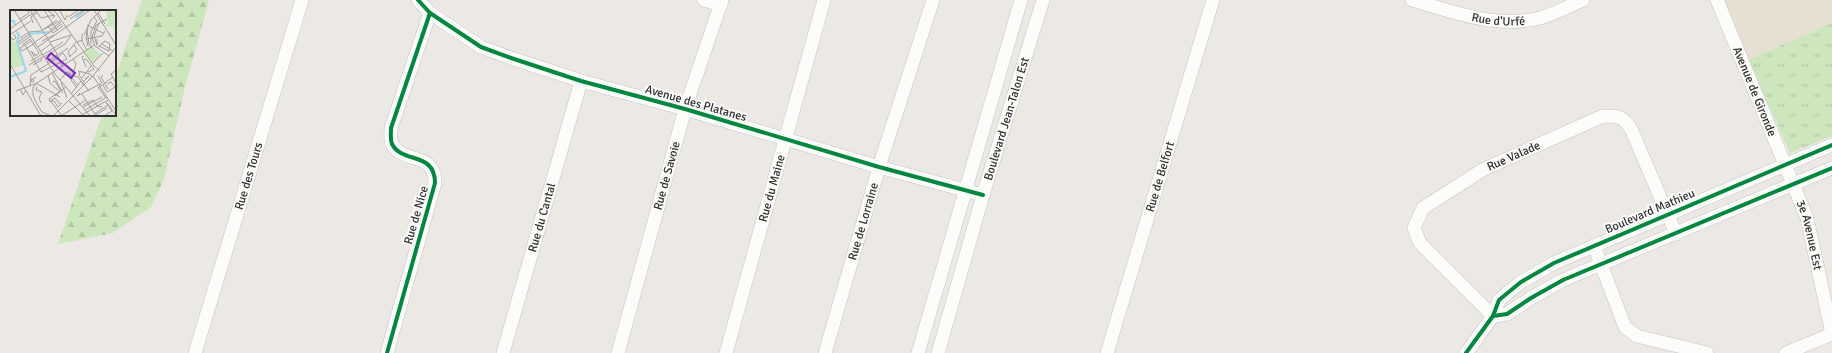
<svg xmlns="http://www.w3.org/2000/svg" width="1832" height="353" font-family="Signika,sans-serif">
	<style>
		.education { fill: #e6e0d3 }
		.forest { fill: url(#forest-firs) }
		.park { fill: url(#park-tufts) }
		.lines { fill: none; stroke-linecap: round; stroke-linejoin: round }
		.minor-casing { stroke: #c5c4c5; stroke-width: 14 }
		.minor { stroke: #fcfcfb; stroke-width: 13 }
		.cycleway-casing { stroke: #fff; stroke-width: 6 }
		.cycleway { stroke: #00873e; stroke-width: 4 }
		.labels { text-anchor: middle; stroke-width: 4; stroke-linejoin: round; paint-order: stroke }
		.street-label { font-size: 12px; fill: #2e2e2e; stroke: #fff }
		.inset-river { fill: none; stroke: #99d6ec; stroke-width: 2 }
		.inset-road { fill: none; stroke: #a09e9b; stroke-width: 1 }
		.view { fill: #7b2cbf; fill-opacity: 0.15; stroke: #7b2cbf; stroke-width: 2 }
		.inset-edge { fill: none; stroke: #2e2e2e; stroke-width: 2 }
	</style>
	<defs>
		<pattern id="forest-firs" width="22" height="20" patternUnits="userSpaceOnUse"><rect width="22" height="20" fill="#cee6be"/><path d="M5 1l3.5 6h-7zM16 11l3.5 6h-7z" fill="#b1c6a4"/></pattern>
		<pattern id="park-tufts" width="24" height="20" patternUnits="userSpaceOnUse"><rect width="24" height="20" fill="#cee6be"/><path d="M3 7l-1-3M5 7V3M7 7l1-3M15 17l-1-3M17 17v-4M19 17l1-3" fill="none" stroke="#b1c6a4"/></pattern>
	</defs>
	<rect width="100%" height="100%" fill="#ece8e4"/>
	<polygon class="education" points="1722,0 1832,0 1832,23 1748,60"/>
	<polygon class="forest" points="142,0 209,0 185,87 164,179 151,207 113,233 58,244 102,115 115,115 115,77"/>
	<polygon class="park" points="1832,23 1832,136 1790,153 1748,60"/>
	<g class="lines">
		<g class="minor-casing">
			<g id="minor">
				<polyline points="418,0 430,13 481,47 514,59 581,81 685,109 879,167 983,195"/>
				<polyline points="704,0 721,5"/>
				<path id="s1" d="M 1412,0 C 1454,12 1496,29 1540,18 C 1555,14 1569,6 1583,0"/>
				<path id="s2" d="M 1717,0 L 1807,218 L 1832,334"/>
				<polyline points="1594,246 1625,327 1637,336 1707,353"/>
				<path id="s3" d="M 1493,316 L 1420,243 L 1414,228 L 1423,208 L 1484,169 L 1603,116 C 1619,116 1624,116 1632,131 L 1676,234"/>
				<polyline points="1493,316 1507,314 1531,298 1563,280 1832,168"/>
				<path id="s4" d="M 195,353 L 302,0"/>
				<path d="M 387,353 L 435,183 C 435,151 402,164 392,144 C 390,139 391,133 391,128 L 430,13"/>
				<path id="s5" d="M 503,353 L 581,81"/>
				<path id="s6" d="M 618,353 L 685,109 L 722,0"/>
				<path id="s7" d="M 726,353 L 824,0"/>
				<path id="s8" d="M 825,353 L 879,167 L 933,0"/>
				<polyline points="918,353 1021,0"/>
				<path id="s9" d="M 938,353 L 983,195 L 1043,0"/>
				<path id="s10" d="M 1107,353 L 1213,0"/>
				<polyline points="1466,353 1493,316 1499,300 1521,282 1554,263 1832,145"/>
				<polyline points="1786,353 1832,334"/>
			</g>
		</g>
		<use href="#minor" class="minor"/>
		<g class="cycleway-casing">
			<g id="cycleway">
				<polyline points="418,0 430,13 481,47 514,59 581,81 685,109 879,167 983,195"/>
				<polyline points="1493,316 1507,314 1531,298 1563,280 1832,168"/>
				<path d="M 387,353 L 435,183 C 435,151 402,164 392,144 C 390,139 391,133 391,128 L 430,13"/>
				<polyline points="1466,353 1493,316 1499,300 1521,282 1554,263 1832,145"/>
			</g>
		</g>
		<use href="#cycleway" class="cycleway"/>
	</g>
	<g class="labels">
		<g class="street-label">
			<text dy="4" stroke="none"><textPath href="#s1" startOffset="89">Rue d'Urfé</textPath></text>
			<text dy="4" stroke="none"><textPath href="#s2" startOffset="99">Avenue de Gironde</textPath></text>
			<text transform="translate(696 103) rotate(16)" y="4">Avenue des Platanes</text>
			<text dy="4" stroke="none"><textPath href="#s9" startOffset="244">Boulevard Jean-Talon Est</textPath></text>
			<text dy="4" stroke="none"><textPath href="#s3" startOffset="246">Rue Valade</textPath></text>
			<text dy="4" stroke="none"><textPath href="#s4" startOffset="185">Rue des Tours</textPath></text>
			<text dy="4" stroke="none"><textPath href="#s6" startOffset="184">Rue de Savoie</textPath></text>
			<text dy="4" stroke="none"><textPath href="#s10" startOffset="184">Rue de Belfort</textPath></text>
			<text dy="4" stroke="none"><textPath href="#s7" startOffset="171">Rue du Maine</textPath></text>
			<text transform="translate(1650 211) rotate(-23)" y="4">Boulevard Mathieu</text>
			<text transform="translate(416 215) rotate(-74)" y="4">Rue de Nice</text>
			<text dy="4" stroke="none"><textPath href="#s5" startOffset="141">Rue du Cantal</textPath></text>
			<text dy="4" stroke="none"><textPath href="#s8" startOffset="137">Rue de Lorraine</textPath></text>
			<text dy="4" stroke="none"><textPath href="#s2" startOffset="253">3e Avenue Est</textPath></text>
		</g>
	</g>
	<g transform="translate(10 10)">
		<rect width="106" height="106" fill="#ece8e4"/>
		<path d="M 0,29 L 7,33 L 14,55 L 4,58 L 0,53 Z" fill="#cee6be"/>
		<path d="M 96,0 L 106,0 L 106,17 L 103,20 L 104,12 L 102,17 L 94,16 L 98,14 Z" fill="#cee6be"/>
		<path d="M 81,37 L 91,44 L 84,52 L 81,52 L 74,42 Z" fill="#cee6be"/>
		<path class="inset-river" d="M 0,6 L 0,11 L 4,11 L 5,15M 66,8 L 75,0M 18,24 L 40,22M 0,67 L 16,61 L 7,32 L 9,25 L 6,21"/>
		<path class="inset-road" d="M 4,0 L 45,64 L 80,106M 20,0 L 46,42 L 52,56M 34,0 L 47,20M 37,0 L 45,6 L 42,8M 44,0 L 84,56 L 90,61M 84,0 L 106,35M 26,1 L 31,8 L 44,5M 50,1 L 55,10 L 57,5M 88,3 L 95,14M 58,7 L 69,0M 10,9 L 19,3 L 18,1M 60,9 L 74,0M 97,9 L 86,15 L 82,27 L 85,36 L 99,46M 11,11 L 28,0M 23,13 L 21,7 L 27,3M 77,15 L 93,23M 38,16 L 43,23 L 53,16M 0,19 L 11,11M 34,19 L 50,11M 40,20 L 51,12M 77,20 L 79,34 L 83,39M 1,24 L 21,11M 72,24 L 72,31 L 77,40M 74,25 L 81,10 L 91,0M 0,26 L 3,30 L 6,28 L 4,24M 10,28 L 19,22 L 31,21 L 47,10M 76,29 L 92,26 L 95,21M 87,29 L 87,35 L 84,26 L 89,13M 32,31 L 44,25M 8,32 L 20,24M 25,32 L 52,14M 40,32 L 61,25M 9,34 L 21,26M 81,34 L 81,21 L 87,11 L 84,7M 92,34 L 103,41M 12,35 L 20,29 L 29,43 L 25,46 L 24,46 L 21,41 L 26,45M 15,35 L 31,62 L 57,49M 78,36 L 76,27 L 78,18M 28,37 L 80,0M 87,38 L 89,36 L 95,31 L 100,34 L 99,41 L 89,36M 12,41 L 10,38 L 21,31M 12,41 L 25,33M 31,41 L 41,34M 33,45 L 53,32M 74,46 L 72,47 L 76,57M 34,47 L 55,34 L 62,24M 59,47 L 67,40 L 64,35M 60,47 L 58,42 L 66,32 L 73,30M 63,49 L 66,54 L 61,70 L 67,78M 74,50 L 76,49 L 84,59 L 78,62M 21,51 L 32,44M 51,51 L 48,47 L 53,43 L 57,49M 37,52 L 58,38M 0,54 L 31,106M 82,54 L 93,43M 19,55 L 34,46M 23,55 L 32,50 L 31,48M 106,60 L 101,64 L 106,73M 68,61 L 80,64 L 82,67M 70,62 L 69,65 L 74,72 L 72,75M 42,63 L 53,83M 57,64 L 68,67 L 79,81M 59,64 L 68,76M 38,65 L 40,73 L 49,81M 93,65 L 91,67 L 98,79M 83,66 L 106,101M 72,68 L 81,56M 23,69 L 24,71 L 22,72 L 21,70 L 26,67M 50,70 L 57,62 L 61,64M 74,71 L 79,66 L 75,69M 43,72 L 45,71 L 51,81 L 45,86M 51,72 L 57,88M 26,73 L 50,87M 97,74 L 101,72 L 106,78M 26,75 L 23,77 L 23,85 L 27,94 L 32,102 L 41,106M 93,75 L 97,82 L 105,77M 20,76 L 21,65 L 47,48M 27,77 L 26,80 L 32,82 L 29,88 L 31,93M 88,77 L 96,88M 88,78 L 103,67M 10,79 L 13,85 L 16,80M 6,81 L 27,73 L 84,35M 70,83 L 67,86 L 92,73 L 88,66M 61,84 L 71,71M 72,84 L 86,106M 39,91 L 44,91 L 48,97 L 52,93M 40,91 L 45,88 L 51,95M 59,91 L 74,106M 97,93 L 106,105M 73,95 L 83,90 L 87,96 L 92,97M 73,97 L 92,87M 75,100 L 97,87M 84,104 L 98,95M 43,106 L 83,66 L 106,37M 51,106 L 76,90M 52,106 L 39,89 L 56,77M 70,106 L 98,90M 84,106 L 97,98M 94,106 L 102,101 L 96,92"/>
		<path class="view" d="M 41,43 L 65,63 L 61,68 L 37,48 Z"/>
		<rect width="106" height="106" class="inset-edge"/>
	</g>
</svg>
